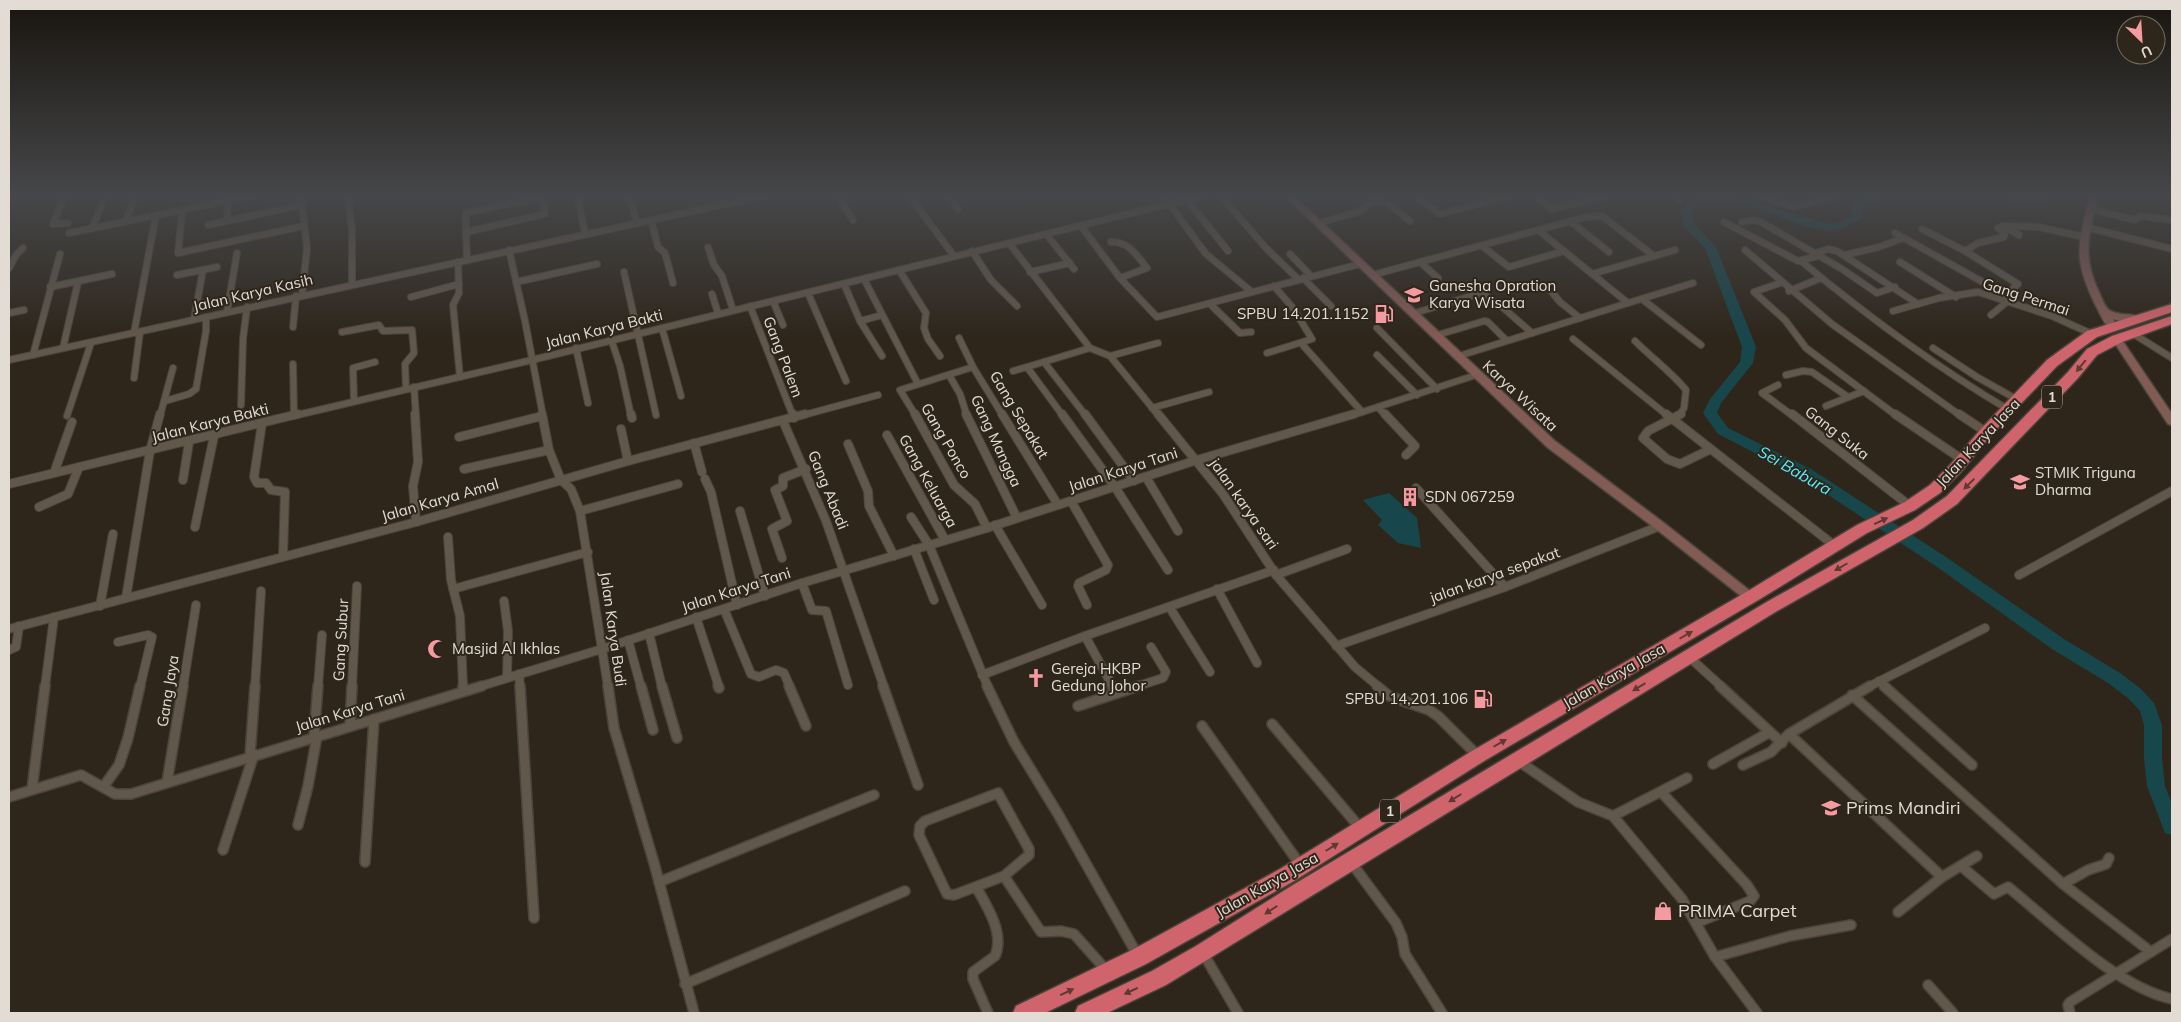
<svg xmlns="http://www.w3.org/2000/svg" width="2181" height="1022" font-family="Mulish,sans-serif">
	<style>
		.water { fill: #17464b }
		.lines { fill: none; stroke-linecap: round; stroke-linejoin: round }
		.river { fill: #17464b; fill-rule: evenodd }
		.street-far2-casing { stroke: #4b443b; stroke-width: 8 }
		.street-far1-casing { stroke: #4b443b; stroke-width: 10 }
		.street-casing { stroke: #4b443b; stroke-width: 12 }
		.secondary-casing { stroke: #4b443b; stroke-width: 3 }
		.highway-casing { stroke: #4b443b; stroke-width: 3 }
		.street-far2 { stroke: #61574b; stroke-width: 6 }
		.street-far1 { stroke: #61574b; stroke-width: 8 }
		.street { stroke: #61574b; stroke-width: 9 }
		.secondary { fill: #825b55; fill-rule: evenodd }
		.highway { fill: #d0646c; fill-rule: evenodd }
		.oneway { fill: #5f3933 }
		.labels { text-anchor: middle; stroke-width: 4; stroke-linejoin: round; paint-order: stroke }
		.shield { fill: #2e261b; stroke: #aca59d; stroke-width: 1 }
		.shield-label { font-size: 14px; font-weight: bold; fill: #e2dcd5 }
		.poi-label { font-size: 15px; fill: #e2dcd5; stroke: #2e261b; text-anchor: start }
		.street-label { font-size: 15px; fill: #e2dcd5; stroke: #2e261b }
		.water-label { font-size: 16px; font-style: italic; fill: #58ecfd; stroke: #2e261b }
		.near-poi-label { font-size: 18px; fill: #e2dcd5; stroke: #2e261b; text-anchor: start }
	</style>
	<rect width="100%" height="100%" fill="#2e261b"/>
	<polygon class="water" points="1389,493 1417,518 1421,548 1398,543 1378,525 1382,520 1363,500"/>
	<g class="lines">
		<g class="river">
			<path d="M 1705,195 L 1721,195 L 1743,199 L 1829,224 L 1843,221 L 1851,216 C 1851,198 1869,195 1883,195 L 1864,207 L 1861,219 L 1842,229 L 1829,231 L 1808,227 L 1763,211 L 1731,203 L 1704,202 L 1692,211 L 1695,225 L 1716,247 L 1756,347 L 1753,363 L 1721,403 L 1717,413 L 1728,428 L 1811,469 L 1949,559 L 2064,639 L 2120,673 L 2141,689 L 2154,703 L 2162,725 L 2162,758 L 2165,786 L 2172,804 L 2172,835 L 2165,833 L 2147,786 L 2144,758 L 2144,725 L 2140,711 L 2129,699 L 2108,683 L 2052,649 L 1937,567 L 1801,477 L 1718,434 L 1703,413 L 1710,399 L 1740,362 L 1742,347 L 1705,248 L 1684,226 L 1680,210 L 1682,208 L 1693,199 Z"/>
			<path d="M 2000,195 L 2032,197 L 2052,195 C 2041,207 2011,206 2000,195 Z"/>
		</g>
		<g class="street-far2-casing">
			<g id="street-far2">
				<polyline points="65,195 53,224 68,223"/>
				<polyline points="301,195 307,248 302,295"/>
				<polyline points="348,195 351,224"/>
				<polyline points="577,195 585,233"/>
				<polyline points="629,195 637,223"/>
				<polyline points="837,195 853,220"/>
				<polyline points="909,195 954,256"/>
				<polyline points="948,195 958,209"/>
				<polyline points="1163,195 1206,254 1252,292"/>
				<polyline points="1220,195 1266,248 1299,280"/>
				<polyline points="1415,195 1440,214 1513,195"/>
				<polyline points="1534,195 1552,209 1610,195"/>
				<polyline points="1678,195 1679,201"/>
				<polyline points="1757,195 1795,207 1839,195"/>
				<polygon points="537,198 543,199 545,214 466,232 466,213"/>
				<polyline points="1187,200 1228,251"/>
				<polyline points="2091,209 2135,220 2140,216 2172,220"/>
				<polyline points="182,213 178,253 303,226"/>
				<polyline points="126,220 136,195"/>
				<polyline points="651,220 658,247 665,253 673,283"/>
				<polyline points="227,221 228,201"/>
				<polyline points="1570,221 1609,252"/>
				<polyline points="1323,222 1361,211 1372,201 1385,201 1410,221"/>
				<polyline points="1724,222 1798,261 1818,256"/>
				<polyline points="1742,222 1754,220 1761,222 1842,269 1877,293 1895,287"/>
				<polyline points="208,225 302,205"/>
				<polyline points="1081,226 1120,278"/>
				<polyline points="352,227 352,285"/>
				<polyline points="2006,227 2019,235"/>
				<polyline points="2086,227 2172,249"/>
				<polyline points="92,228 106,195"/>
				<polyline points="1922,229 1965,251"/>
				<polyline points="1538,230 1586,217 1602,216 1654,256"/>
				<polyline points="466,232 467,259"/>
				<polyline points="69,233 256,195"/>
				<polyline points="1895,233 2006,295"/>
				<polyline points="1047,235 1074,269"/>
				<path d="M 1111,242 C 1129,241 1137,256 1147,268 L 1120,278 L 1157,317 L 1360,264"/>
				<polyline points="1009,243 1090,348 1110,356 1159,416"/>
				<polyline points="1482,246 1509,267 1564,251"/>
				<polyline points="708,247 714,265 722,276 733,310"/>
				<polyline points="509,250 525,321 543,416"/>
				<polyline points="1745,250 1832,324 1961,416"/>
				<polyline points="972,251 991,280 1017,306"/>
				<polyline points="1290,254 1311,276"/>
				<polyline points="1813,254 1828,249 1837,251 1918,304"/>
				<polyline points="1845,255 1879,247 1903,238"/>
				<path d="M 1801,261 C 1866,315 1936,367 2009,410"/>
				<polyline points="458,262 459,293 453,305 460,377"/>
				<polyline points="1420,262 1438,278"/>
				<polyline points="1900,262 1956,297"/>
				<polyline points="9,268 16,255 23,248"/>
				<polyline points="899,270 926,313 924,328 928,339 940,356"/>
				<polyline points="624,272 656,415"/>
				<polyline points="1030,272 1070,263"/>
				<polyline points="1376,274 1538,230 1628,303 1693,283"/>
				<polyline points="1592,274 1675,250"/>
				<polyline points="177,275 217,267"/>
				<polyline points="1303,278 1331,306"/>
				<polyline points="864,279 918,384"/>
				<polyline points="516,282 597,264"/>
				<polyline points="1780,283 1754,292 1785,320 1806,348 1897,416"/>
				<polyline points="844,284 860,321 882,315"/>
				<polyline points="1547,286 1560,302 1580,318"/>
				<polyline points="50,287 112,274"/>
				<polyline points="1789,291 1821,278"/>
				<polyline points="808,293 846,381"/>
				<polyline points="712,294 718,313"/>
				<polyline points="411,297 459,284"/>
				<polyline points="1642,299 1701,345"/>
				<polyline points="2006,300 2006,295 2018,284 1965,251 1978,243 2004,237 2005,234 1998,228 2002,226 2039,227 2084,237"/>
				<polyline points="773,301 783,325"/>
				<polyline points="1210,304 1240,333 1251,332"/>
				<polyline points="750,306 793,416"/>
				<polyline points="1893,311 1939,298 1978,292 2052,316 2092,334"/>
				<polyline points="227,312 237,253"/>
				<polyline points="1418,312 1481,293 1501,306 1532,333"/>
				<polyline points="9,313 24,310"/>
				<polyline points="1991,315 2008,301"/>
				<polyline points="194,319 203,270"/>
				<polyline points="860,321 882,356"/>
				<polyline points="293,327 296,296"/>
				<polyline points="662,328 681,396"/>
				<polyline points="1377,328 1437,389"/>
				<polyline points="342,332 379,325 383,331 412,330 414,353 405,364 406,389"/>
				<polyline points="134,333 156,215"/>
				<polyline points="2132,333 2172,358"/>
				<polyline points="1441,334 1484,321 1488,322 1506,340"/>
				<polyline points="959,338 973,367 1003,416"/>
				<polyline points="611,339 620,366 631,416"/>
				<polyline points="1573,339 1668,416"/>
				<path d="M 1635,341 C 1652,358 1671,372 1686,390 L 1684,408 L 1679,416"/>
				<polyline points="1301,343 1362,412"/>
				<polyline points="63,348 78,282"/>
				<polyline points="576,348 588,403"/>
				<polyline points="1933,348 1977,377 2018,400"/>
				<polyline points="1267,353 1312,339 1293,308 1274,286"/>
				<polyline points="33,355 60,254"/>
				<polyline points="1377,355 1417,395"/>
				<polyline points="1462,355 1628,303"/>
				<polyline points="1110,356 1158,343"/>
				<polyline points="9,360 767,195"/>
				<polyline points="1044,362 1086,416"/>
				<polyline points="293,364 294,415"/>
				<polyline points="1013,371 1027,367"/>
				<polyline points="949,375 960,394 967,416"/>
				<polyline points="1786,375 1803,371 1812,372 1848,397"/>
				<polyline points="134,378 140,332"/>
				<polyline points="1778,385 1762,393 1793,416"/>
				<polyline points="414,387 416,416"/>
				<polyline points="354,400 353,368 375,362"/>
				<polyline points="165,401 189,394 196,389 206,331 206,317"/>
				<polyline points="241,405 243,339 247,307"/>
				<polyline points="1826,406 1864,391"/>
				<polyline points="1378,407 1386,416"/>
				<polyline points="1152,408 1209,392"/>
				<polyline points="67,416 91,343"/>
				<polyline points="160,416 173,368"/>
				<polyline points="293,416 532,360 1205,195"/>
				<polyline points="800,416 878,395"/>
				<polyline points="916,416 900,390 973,367"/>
				<polyline points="1063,416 1027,367 1090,348"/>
				<polyline points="1350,416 1476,375"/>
			</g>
		</g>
		<g class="street-far1-casing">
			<g id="street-far1">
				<polyline points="415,414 418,462 413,486 416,522"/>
				<polyline points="542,414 549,450 561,480 571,489 580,511 608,687"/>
				<polyline points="631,414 632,418"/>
				<polyline points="793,414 794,418"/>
				<polyline points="915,414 954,485 975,504 987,528"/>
				<polyline points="966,414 1017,518"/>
				<polyline points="1002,414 1058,505"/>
				<polyline points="1062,414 1115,487 1168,570"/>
				<polyline points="1085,414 1134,481"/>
				<polyline points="1158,414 1223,494 1276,575 1355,667 1379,687"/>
				<polyline points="1385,414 1415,446 1406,455"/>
				<polyline points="1666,414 1835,546"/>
				<polyline points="1681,414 1648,431 1643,438 1667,459 1680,464 1711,449"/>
				<polyline points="1792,414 1910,506"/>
				<polyline points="1895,414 1963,460"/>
				<polyline points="1959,414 1986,432"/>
				<polyline points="783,421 826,521 884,687"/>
				<polyline points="262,423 254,477 257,483 266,483 271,490 285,492 283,556"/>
				<polyline points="621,429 628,461"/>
				<polyline points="887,435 945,540"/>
				<polyline points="459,437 542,416"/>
				<polyline points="694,443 702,472"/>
				<polyline points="848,444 868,491 869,506 894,556"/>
				<polyline points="464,469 549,450"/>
				<polyline points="54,473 72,422"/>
				<polyline points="1146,477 1178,531"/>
				<polyline points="705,479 711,492 737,605"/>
				<polyline points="183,480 189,442"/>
				<polyline points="9,484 298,414"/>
				<polyline points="1416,488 1505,587"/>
				<polyline points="1071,501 1108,565 1106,570 1079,583 1078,586 1087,605"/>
				<polyline points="39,507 68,494 79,467"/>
				<polyline points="580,511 678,484"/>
				<polyline points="740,511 765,596"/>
				<polyline points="911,517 929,545 988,687"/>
				<polyline points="995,525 1042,605"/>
				<polyline points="195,527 214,436"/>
				<polyline points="448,537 451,580 460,616 463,687"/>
				<polyline points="914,549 934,600"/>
				<polyline points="782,558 772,529 787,521 775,490 783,486 783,478 806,469"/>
				<polyline points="1276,575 1347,549"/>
				<polyline points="2019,575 2172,491"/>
				<polyline points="802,583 812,610 826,611 848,685"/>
				<polyline points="453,589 588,552"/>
				<polyline points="1217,589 1257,663"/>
				<polyline points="126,598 150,451 160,414"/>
				<polyline points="504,601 508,631 507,678"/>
				<polyline points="100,606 113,534"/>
				<polyline points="1170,608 1210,672"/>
				<polyline points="724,609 751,674 759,677 776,670 784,673 790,687"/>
				<polyline points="696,617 719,687"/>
				<polyline points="9,629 416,522 628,461 805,414"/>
				<polyline points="649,633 662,687"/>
				<polyline points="1085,636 1113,687"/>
				<polyline points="628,640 641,687"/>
				<polyline points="118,642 148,635 152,637 140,687"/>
				<polyline points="1336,646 1505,587 1660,526"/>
				<polyline points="9,650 16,647 19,626"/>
				<polyline points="1689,657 1722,687"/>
				<polyline points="519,674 520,687"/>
				<polyline points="982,675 1085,636 1274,570"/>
				<polyline points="1879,681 1886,687"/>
				<polyline points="45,687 54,617"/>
				<polyline points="183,687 196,605"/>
				<polyline points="255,687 261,591"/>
				<polyline points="318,687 322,635"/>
				<polyline points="352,687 357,586"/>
				<polyline points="478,687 602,649 802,583 987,528 1197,460 1354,414"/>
				<polyline points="1135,687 1163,678 1166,672 1151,647"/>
				<polyline points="1868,687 1985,628"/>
			</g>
		</g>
		<g class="street-casing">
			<g id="street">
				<polyline points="463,686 463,691"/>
				<polyline points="520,686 534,918"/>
				<polyline points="608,686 614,728 654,863 694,1013"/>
				<polyline points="641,686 653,730"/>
				<polyline points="662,686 677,738"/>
				<polyline points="718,686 719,688"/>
				<polyline points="789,686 806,726"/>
				<polyline points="883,686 918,785"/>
				<polyline points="987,686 1014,742 1058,814 1138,956"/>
				<polyline points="1112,686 1116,693"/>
				<polyline points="1377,686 1389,696 1429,710 1439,717 1478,756"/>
				<polyline points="1720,686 1782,743"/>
				<polyline points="1884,686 1972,765"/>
				<polyline points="1852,695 2063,884 2151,952"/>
				<polyline points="1078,706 1139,686"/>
				<polyline points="1272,724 1361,829"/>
				<polyline points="350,726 352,686"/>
				<polyline points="1202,726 1301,866"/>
				<polyline points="1789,734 1942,877"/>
				<polyline points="314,736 318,686"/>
				<polyline points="250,756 255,686"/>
				<polyline points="1517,760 1578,802 1613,816 1682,899 1715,957 1757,1013"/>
				<polyline points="1713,764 1770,732"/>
				<polyline points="1743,765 1771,752 1789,734 1870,686"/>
				<polyline points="167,782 183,686"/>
				<polyline points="104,786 119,765 128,738 140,686"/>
				<polyline points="32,789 45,686"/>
				<polygon points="998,793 1029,849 1029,855 1004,876 954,895 947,894 919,835 920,826 925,821"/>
				<polyline points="1663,794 1747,885 1754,896 1750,901 1696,923"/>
				<polyline points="9,797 81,775 115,794 131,794 482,686"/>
				<polyline points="1613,816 1687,778"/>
				<polyline points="298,825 308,786 317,736"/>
				<polyline points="223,850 254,754"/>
				<polyline points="1350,861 1396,923 1402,937 1405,954 1442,1013"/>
				<polyline points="365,862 374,719"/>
				<path d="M 1961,866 L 1994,894 L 2008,887 C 2054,924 2115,986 2172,999"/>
				<polyline points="1004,876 1041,932 1061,931 1074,934 1107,971"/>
				<polyline points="659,882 874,795"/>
				<polyline points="2063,884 2088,870 2106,864 2109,858"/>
				<path d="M 976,887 C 987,906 1005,934 995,956 L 973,972 L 973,979 L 988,1013"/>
				<polyline points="1898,912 1942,877 1977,856"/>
				<polyline points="1203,953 1238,1013"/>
				<polyline points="1715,957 1790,936 1851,925"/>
				<polyline points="685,984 905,891"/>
				<polyline points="1928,985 1953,1013"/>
				<polyline points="2070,1013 2068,1005 2070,1002 2172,939"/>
			</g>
		</g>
		<g class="secondary-casing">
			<g id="secondary">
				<polygon points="1284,195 1293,195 1555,441 1664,523 1754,594 1756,597 1754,600 1746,600 1656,529 1547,447"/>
				<path d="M 2090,195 L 2098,195 C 2090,232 2081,253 2098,290 C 2101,296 2104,306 2109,310 C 2120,317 2134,312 2142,318 C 2135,323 2121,322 2113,319 L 2117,327 L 2112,330 C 2105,327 2101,315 2097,308 C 2072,258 2078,247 2090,195 Z"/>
				<polygon points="2117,336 2120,337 2172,414 2172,425 2168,424 2112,339"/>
			</g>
		</g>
		<g class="highway-casing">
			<g id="highway">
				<polygon points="2172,304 2172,312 2097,337 2057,366 1991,435 1960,473 1940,493 1915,510 1867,533 1760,599 1484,761 1294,881 1146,964 1045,1013 1013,1013 1016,1006 1132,950 1280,869 1472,751 1748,591 1857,525 1905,502 1930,485 1950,465 1981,429 2047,360 2087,331"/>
				<polygon points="2172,316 2172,324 2122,342 2097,355 2078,378 1957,504 1923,528 1777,611 1166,985 1107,1013 1075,1013 1078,1006 1152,971 1196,946 1293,885 1765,603 1913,520 1947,496 2068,372 2087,349 2112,336"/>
			</g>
		</g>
		<use href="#street-far2" class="street-far2"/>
		<use href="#street-far1" class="street-far1"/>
		<use href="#street" class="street"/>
		<use href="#secondary" class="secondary"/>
		<use href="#highway" class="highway"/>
	</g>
	<defs><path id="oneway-solid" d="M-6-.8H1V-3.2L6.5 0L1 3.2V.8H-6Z" transform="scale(1.25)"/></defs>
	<g class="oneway">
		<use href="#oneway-solid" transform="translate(2081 366) rotate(129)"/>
		<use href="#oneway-solid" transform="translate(1969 484) rotate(135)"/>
		<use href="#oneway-solid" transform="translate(1881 521) rotate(-25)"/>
		<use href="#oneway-solid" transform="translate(1841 567) rotate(150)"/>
		<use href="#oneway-solid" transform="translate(1686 635) rotate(-30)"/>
		<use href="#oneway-solid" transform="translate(1639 687) rotate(149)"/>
		<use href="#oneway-solid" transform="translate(1500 743) rotate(-30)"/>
		<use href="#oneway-solid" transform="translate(1455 798) rotate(148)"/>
		<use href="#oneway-solid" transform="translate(1332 847) rotate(-32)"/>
		<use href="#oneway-solid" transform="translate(1271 910) rotate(147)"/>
		<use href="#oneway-solid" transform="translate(1131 991) rotate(155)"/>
		<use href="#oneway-solid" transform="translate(1067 992) rotate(-25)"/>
	</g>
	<linearGradient id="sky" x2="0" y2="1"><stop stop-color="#19150f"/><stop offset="0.58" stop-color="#46474a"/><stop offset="1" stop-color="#46474a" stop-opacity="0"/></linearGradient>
	<rect width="2181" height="338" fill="url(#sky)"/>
	<defs>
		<g id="school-bare" transform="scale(1.5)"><path d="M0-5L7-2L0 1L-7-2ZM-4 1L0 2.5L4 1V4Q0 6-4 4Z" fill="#f49aa0" stroke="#2e261b" stroke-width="2.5" paint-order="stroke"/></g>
		<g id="fuel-bare" transform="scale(1.5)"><path d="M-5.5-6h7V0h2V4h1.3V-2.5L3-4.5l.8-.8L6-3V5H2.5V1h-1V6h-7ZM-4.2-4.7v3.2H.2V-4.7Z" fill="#f49aa0" stroke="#2e261b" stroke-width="2.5" paint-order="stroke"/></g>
		<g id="building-bare" transform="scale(1.5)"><path d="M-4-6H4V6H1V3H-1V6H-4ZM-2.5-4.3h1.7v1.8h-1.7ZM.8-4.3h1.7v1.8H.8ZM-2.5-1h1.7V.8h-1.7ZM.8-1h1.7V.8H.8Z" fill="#f49aa0" stroke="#2e261b" stroke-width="2.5" paint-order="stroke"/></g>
		<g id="mosque-bare" transform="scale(1.5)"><path d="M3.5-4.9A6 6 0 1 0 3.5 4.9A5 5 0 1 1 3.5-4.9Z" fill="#f49aa0" stroke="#2e261b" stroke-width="2.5" paint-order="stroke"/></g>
		<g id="church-bare" transform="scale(1.5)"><path d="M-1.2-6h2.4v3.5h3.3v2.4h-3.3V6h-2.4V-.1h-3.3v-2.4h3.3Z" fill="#f49aa0" stroke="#2e261b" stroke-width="2.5" paint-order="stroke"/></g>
		<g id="shop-bare" transform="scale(1.5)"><path d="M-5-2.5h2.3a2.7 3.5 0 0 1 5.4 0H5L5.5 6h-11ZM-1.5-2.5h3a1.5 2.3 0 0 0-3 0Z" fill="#f49aa0" stroke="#2e261b" stroke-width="2.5" paint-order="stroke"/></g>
	</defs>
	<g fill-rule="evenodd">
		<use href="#school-bare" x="1414" y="295"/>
		<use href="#fuel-bare" x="1384" y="314"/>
		<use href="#school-bare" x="2020" y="482"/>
		<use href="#building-bare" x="1410" y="497"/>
		<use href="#mosque-bare" x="437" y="649"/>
		<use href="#church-bare" x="1036" y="678"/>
		<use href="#fuel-bare" x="1483" y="699"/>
		<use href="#school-bare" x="1831" y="808"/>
		<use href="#shop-bare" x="1663" y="911"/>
	</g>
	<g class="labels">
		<g class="shield">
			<rect x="2042" y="385.5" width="20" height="23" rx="4"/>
			<rect x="1380" y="799.5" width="20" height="23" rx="4"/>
		</g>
		<g class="shield-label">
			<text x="2052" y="402">1</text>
			<text x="1390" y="816">1</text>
		</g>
		<g class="poi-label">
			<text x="1429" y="291">Ganesha Opration<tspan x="1429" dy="17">Karya Wisata</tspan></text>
			<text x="1369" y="319" text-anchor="end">SPBU 14.201.1152</text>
			<text x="2035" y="478">STMIK Triguna<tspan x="2035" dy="17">Dharma</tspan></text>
			<text x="1425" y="502">SDN 067259</text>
			<text x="452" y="654">Masjid Al Ikhlas</text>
			<text x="1051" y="674">Gereja HKBP<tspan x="1051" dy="17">Gedung Johor</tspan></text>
			<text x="1468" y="704" text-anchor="end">SPBU 14,201.106</text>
		</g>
		<g class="street-label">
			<text transform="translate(253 293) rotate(-13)" y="5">Jalan Karya Kasih</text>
			<text transform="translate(2026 297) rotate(18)" y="5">Gang Permai</text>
			<text transform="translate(604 329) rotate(-14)" y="5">Jalan Karya Bakti</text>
			<text transform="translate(783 357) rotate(69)" y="5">Gang Palem</text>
			<text transform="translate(1520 396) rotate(43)" y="5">Karya Wisata</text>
			<text transform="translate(1019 415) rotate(59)" y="5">Gang Sepakat</text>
			<text transform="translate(210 423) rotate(-14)" y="5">Jalan Karya Bakti</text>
			<text transform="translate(1837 433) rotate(38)" y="5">Gang Suka</text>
			<text transform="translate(946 441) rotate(60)" y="5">Gang Ponco</text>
			<text transform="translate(996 441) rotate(65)" y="5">Gang Mangga</text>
			<text transform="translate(1978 443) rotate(-47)" y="5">Jalan Karya Jasa</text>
			<text transform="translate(1123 470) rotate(-18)" y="5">Jalan Karya Tani</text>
			<text transform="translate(928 481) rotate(61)" y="5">Gang Keluarga</text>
			<text transform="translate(828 490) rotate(68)" y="5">Gang Abadi</text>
			<text transform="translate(440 500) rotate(-16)" y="5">Jalan Karya Amal</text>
			<text transform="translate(1244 504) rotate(55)" y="5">jalan karya sari</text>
			<text transform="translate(1495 575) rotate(-20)" y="5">jalan karya sepakat</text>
			<text transform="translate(736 590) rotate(-18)" y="5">Jalan Karya Tani</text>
			<text transform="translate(613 629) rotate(82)" y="5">Jalan Karya Budi</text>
			<text transform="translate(341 640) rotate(-87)" y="5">Gang Subur</text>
			<text transform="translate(1614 676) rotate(-30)" y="5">Jalan Karya Jasa</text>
			<text transform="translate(168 691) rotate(-81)" y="5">Gang Jaya</text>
			<text transform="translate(350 711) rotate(-17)" y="5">Jalan Karya Tani</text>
			<text transform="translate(1267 885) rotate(-30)" y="5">Jalan Karya Jasa</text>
		</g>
		<g class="water-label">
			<text transform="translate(1795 470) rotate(30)" y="6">Sei Babura</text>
		</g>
		<g class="near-poi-label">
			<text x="1846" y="814">Prims Mandiri</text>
			<text x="1678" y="917">PRIMA Carpet</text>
		</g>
	</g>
	<rect width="2181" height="1022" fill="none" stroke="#e2dcd5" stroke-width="20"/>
	<g transform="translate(2141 40) rotate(155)"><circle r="24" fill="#2e261b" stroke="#766f65"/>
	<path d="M0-4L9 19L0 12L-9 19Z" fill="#f49aa0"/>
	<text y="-8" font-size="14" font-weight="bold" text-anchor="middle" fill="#e2dcd5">U</text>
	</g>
</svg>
